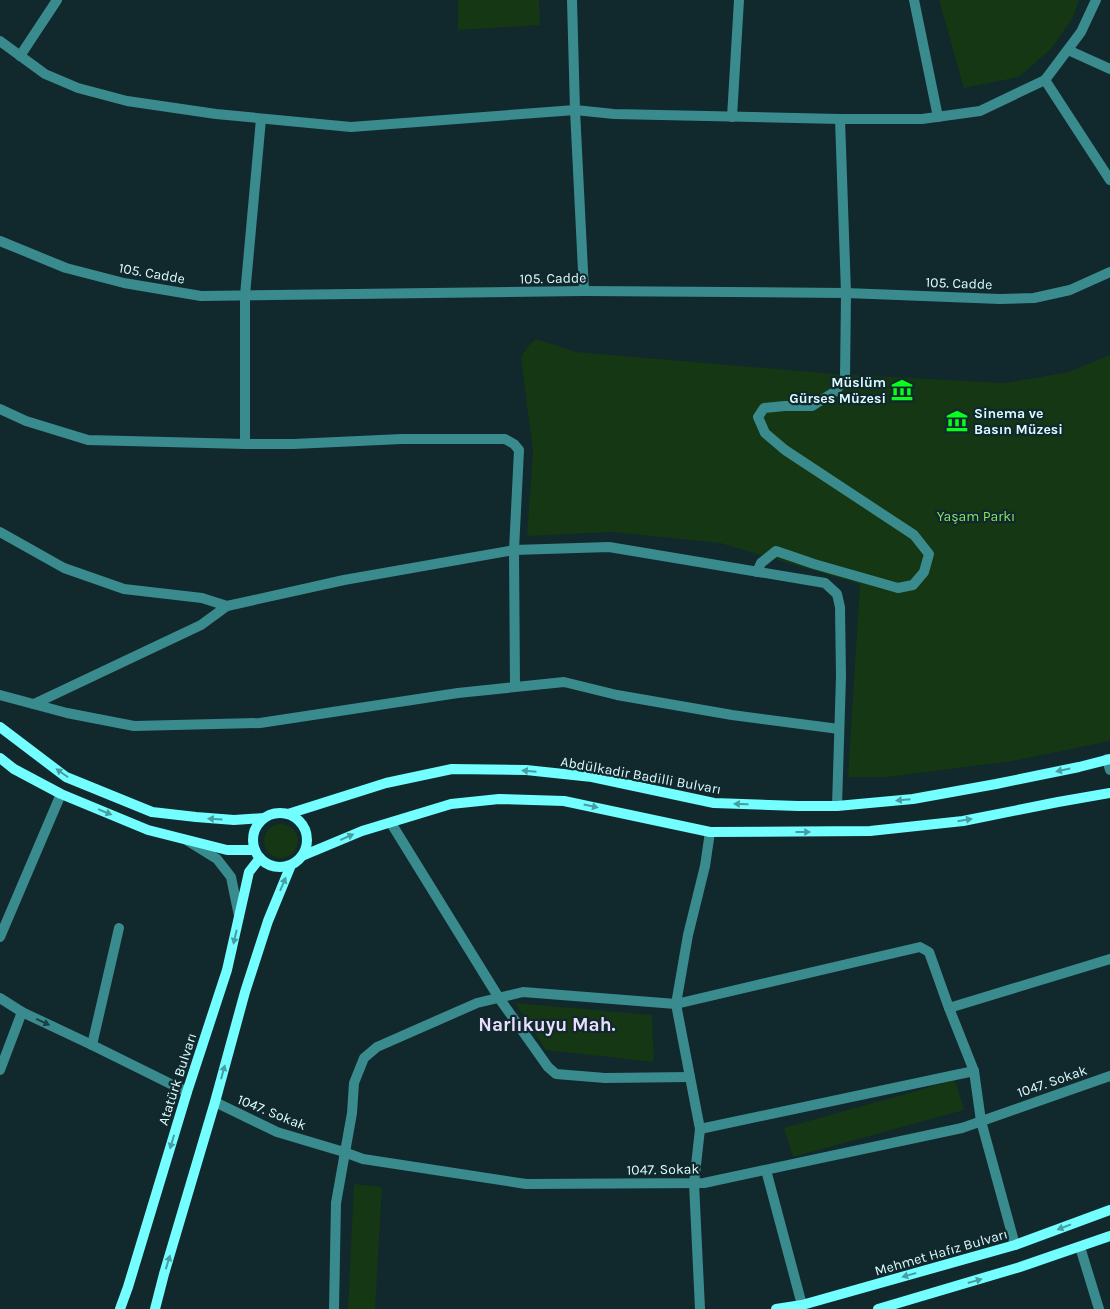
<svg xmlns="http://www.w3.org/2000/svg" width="1110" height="1309" font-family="Karla,sans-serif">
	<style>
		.green { fill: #153713 }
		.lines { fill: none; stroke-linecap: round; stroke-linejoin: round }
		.minor { stroke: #3a8b8d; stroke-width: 10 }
		.tertiary { stroke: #3a8b8d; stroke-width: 10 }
		.secondary { stroke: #73feff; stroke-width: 10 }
		.oneway { fill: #479ea0 }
		.oneway2 { fill: #1b4145 }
		.labels { text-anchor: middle; stroke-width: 4.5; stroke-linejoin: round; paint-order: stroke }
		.street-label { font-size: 14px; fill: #dcfcff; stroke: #11282d }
		.poi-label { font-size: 14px; font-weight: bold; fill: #dcfcff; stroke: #11282d; text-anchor: end }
		.park-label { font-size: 14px; fill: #85e562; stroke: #11282d }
		.district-label { font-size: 19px; font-weight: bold; fill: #eadeff; stroke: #11282d }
	</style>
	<rect width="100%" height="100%" fill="#11282d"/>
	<g class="green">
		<polygon points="458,0 539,0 540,25 458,30"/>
		<polygon points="939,0 1079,0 1073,17 1052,48 1019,77 964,88"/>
		<polygon points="536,339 576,352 834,374 1004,383 1069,372 1110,355 1110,741 1012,761 887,777 848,777 860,584 720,543 613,532 527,536 533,452 521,357 529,345"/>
		<circle cx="281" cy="841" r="17"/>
		<polygon points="515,1003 652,1015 654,1062 546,1050"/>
		<polygon points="955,1080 964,1110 793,1157 784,1128"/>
		<polygon points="354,1184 382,1187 375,1309 348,1309"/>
	</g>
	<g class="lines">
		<g class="minor">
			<polyline points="572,0 575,110 584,291"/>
			<polyline points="914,0 938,117"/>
			<polyline points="0,41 45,74 78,88 127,101 216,114 351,127 575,110 614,114 840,119 922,119 980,111 1045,80 1081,32 1096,0"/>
			<polyline points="1068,50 1110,69"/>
			<polyline points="20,56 57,0"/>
			<polyline points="1045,80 1110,180"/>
			<polyline points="732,117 739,0"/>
			<polyline points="0,241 66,268 124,283 201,296 584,291 846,293 1000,299 1034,298 1070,290 1110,272"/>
			<polyline points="0,409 26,421 88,440 245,444 293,444 402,439 505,439 514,444 519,450 514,550 515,687"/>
			<polyline points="245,444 245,295 261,119"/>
			<polyline points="0,532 64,568 124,589 202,598 227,606"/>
			<polyline points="757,572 761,563 776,551 814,564 898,588 913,585 924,572 929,554 914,535 785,450 765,433 758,417 764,408 785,406 812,406 836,391 845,377 846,293 840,119"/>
			<polyline points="0,695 67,713 134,726 260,723 458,693 564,682 617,695 732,715 839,729"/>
			<polyline points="34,704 201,625 227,606 344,580 514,550 609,547 825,583 837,594 840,607 841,676 837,806"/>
			<polyline points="1107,759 1110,770"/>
			<polyline points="391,823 499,998 548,1067 556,1074 605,1078 690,1077"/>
			<polyline points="0,937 61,794"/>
			<polyline points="949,1008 1110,959"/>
			<polyline points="92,1045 119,928"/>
			<polyline points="0,1070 22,1012"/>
			<polyline points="215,1102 277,1132 344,1152 363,1159 526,1184 704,1183 962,1128 1110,1076"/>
			<polyline points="700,1129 974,1071 981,1121 1015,1245"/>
			<polyline points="766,1170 802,1305"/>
			<polyline points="1080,1247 1099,1309"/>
			<polyline points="334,1309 336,1203 352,1113 354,1083 364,1058 377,1047 477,1003 523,992 676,1004 920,947 929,952 949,1008 974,1071"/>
			<polyline points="700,1309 694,1183 700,1129 676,1004 688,935 705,866 710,832"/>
		</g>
		<g class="tertiary">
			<polyline points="188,841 217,859 231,877 239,916"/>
			<polyline points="0,998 22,1012 92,1045 187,1092"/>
		</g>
		<g class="secondary">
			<polyline points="0,727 66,777 152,812 196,817 234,820 264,818"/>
			<polyline points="0,758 14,769 61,794 148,830 227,850 255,850"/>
			<circle cx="280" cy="840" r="27"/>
			<polyline points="288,814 386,783 452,769 526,770 592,777 714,803 798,806 837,806 913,799 996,784 1079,767 1110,759"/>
			<polyline points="302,856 362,831 451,804 499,799 564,801 710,832 870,831 963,821 1058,802 1110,793"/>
			<polyline points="120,1309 128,1287 187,1092 227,970 249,872 260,858"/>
			<polyline points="155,1309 164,1274 215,1102 245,992 268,921 291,865"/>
			<polyline points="776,1309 802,1305 1015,1245 1110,1210"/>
			<polyline points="878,1309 1020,1267 1110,1236"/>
		</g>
	</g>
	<defs><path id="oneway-solid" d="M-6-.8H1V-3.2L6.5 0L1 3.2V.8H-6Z" transform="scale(1.25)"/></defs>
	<g class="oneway">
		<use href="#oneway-solid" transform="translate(1063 770) rotate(168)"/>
		<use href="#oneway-solid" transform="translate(529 771) rotate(-175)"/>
		<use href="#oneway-solid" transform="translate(62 773) rotate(-145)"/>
		<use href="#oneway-solid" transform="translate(903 800) rotate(175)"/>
		<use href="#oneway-solid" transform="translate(741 804) rotate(-178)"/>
		<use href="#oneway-solid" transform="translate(591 806) rotate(12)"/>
		<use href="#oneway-solid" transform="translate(105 812) rotate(22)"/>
		<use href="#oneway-solid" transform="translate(215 819) rotate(-176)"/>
		<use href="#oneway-solid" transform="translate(965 820) rotate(-9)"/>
		<use href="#oneway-solid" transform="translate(803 832)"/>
		<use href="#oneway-solid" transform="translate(347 837) rotate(-24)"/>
		<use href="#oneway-solid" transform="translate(283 884) rotate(-67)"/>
		<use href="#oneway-solid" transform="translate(235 937) rotate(103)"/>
		<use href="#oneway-solid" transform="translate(223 1072) rotate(-75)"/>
		<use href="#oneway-solid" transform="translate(172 1142) rotate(107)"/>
		<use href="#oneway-solid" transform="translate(1064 1227) rotate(159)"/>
		<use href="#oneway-solid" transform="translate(168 1262) rotate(-73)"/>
		<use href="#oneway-solid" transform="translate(909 1275) rotate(164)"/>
		<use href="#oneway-solid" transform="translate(975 1281) rotate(-16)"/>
	</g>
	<use class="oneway2" href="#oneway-solid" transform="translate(43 1022) rotate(25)"/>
	<defs>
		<g id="museum-bare" transform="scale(1.725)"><path d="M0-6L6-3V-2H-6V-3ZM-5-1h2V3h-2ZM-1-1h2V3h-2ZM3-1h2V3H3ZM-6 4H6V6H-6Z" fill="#08ff1d" stroke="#11282d" stroke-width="2.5" paint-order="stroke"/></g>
	</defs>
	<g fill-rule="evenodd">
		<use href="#museum-bare" x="902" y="390"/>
		<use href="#museum-bare" x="957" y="421"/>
	</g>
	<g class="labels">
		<g class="street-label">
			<text transform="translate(152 273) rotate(10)" y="5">105. Cadde</text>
			<text transform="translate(553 278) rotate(-1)" y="5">105. Cadde</text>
			<text transform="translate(959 283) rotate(2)" y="5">105. Cadde</text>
			<text transform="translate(641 775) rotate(10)" y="5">Abdülkadir Badilli Bulvarı</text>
			<text transform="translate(177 1079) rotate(-72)" y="5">Atatürk Bulvarı</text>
			<text transform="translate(1052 1081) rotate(-19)" y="5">1047. Sokak</text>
			<text transform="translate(272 1112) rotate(22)" y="5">1047. Sokak</text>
			<text transform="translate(663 1169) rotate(-1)" y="5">1047. Sokak</text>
			<text transform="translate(941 1252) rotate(-16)" y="5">Mehmet Hafız Bulvarı</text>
		</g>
		<g class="poi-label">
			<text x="886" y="387">Müslüm<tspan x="886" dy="16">Gürses Müzesi</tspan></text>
			<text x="974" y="418" text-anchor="start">Sinema ve<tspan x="974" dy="16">Basın Müzesi</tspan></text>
		</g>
		<g class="park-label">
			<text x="976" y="521">Yaşam Parkı</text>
		</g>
		<g class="district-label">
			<text x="547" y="1031">Narlıkuyu Mah.</text>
		</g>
	</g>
</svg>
